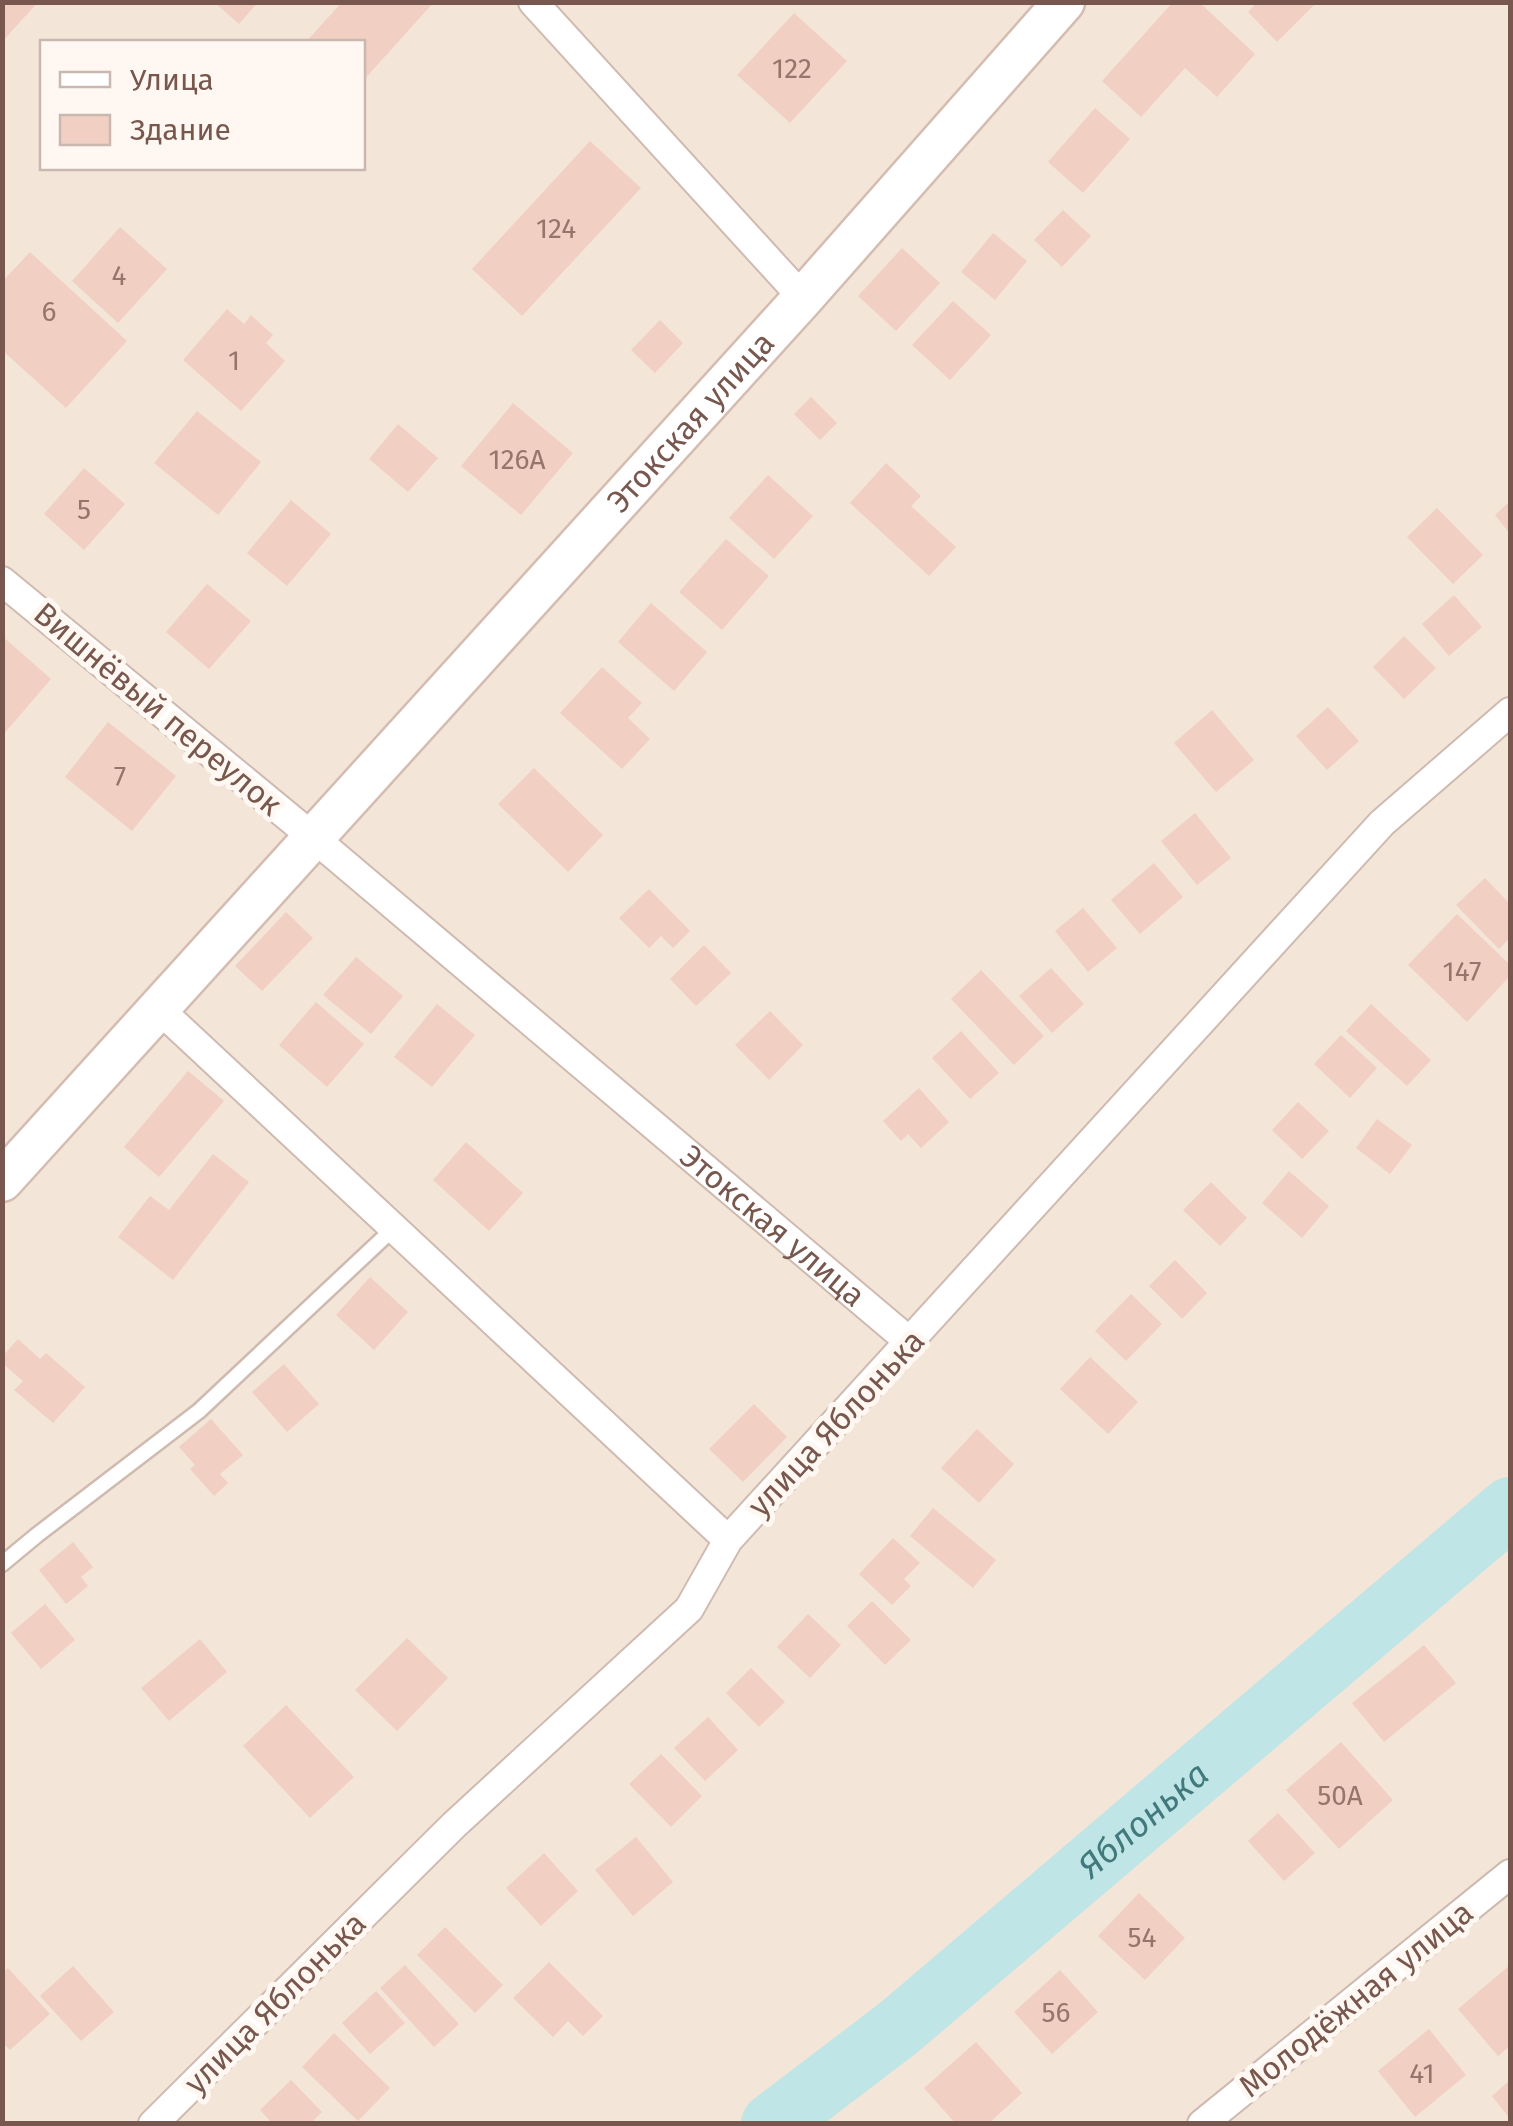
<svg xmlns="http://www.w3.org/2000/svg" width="1513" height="2126" font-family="'Fira Sans',sans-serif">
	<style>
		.residential { fill: #f4e5d9; fill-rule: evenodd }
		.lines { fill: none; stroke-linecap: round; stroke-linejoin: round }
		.river { stroke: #bfe5e6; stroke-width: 62 }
		.building { fill: #f1d0c3 }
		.service-casing { stroke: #cfbab0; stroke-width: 19 }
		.minor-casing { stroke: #cfbab0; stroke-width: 32 }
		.secondary-casing { stroke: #d5bcb0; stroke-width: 45 }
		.service { stroke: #fff; stroke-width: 14 }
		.minor { stroke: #fff; stroke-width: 28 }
		.secondary { stroke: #fff; stroke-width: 40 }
		.labels { text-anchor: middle; stroke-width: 10; stroke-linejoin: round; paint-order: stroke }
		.number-label { font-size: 28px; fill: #96766b }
		.street-label { font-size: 32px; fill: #78584e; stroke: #fff8f2 }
		.water-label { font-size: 35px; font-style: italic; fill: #41797c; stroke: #fff8f2 }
	</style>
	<rect width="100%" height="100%" fill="#fcf4eb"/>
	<path class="residential" d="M 3,3 L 1510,3 L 1510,2123 L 3,2123 ZM 42,42 L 362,42 L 362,168 L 42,168 Z"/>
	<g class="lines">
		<path class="river" id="s1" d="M 772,2124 L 897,2029 L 1510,1508"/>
	</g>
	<g class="building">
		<polygon points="2,2 38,2 2,42"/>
		<polygon points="214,2 258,2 239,24"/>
		<polygon points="342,2 434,2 362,82 362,42 306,42"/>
		<polygon points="1173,2 1199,2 1255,54 1217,97 1185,68 1141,117 1102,81"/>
		<polygon points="1257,2 1317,2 1277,42 1248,12"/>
		<polygon points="794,13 847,61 790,123 737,75"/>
		<polygon points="1095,108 1130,139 1083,193 1048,162"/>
		<polygon points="590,141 641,188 522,316 472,269"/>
		<polygon points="1063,210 1091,236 1062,267 1034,240"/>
		<polygon points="120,227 167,269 118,323 72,281"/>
		<polygon points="993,233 1027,261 995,300 961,272"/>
		<polygon points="902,248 940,283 896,331 858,296"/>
		<polygon points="30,252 127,341 66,408 2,350 2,282"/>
		<polygon points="953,301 991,335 950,380 912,345"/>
		<polygon points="227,309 244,324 251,315 273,335 266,343 285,361 241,411 183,360"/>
		<polygon points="660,320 683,343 655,373 631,350"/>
		<polygon points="811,397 837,423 820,440 794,414"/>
		<polygon points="513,403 573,453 521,515 461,466"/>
		<polygon points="197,411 261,462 218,515 154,463"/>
		<polygon points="398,424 438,458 408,492 369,459"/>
		<polygon points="886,463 921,496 911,506 956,547 929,576 850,503"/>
		<polygon points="84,468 125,504 84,550 44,514"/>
		<polygon points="768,475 813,516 774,559 729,518"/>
		<polygon points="291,500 331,534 287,586 247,553"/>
		<polygon points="1510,501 1510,534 1495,515"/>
		<polygon points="1437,508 1483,555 1453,584 1407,537"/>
		<polygon points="726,539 769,576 722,630 679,592"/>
		<polygon points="207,584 251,621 209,669 166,632"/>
		<polygon points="1454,595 1482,627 1449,656 1422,624"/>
		<polygon points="651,603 707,652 674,691 618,642"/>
		<polygon points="2,636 51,679 2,736"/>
		<polygon points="1404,636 1436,668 1404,699 1373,667"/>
		<polygon points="602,667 642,703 628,718 650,739 622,769 560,713"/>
		<polygon points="1328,707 1359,741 1327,770 1296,736"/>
		<polygon points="1212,710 1254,760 1216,792 1174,743"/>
		<polygon points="108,722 176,776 132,831 65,777"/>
		<polygon points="534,768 603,835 568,872 498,804"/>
		<polygon points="1195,813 1231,858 1197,885 1161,841"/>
		<polygon points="1154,863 1183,897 1140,934 1111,900"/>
		<polygon points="1485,878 1510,904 1510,938 1499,949 1456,905"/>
		<polygon points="649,889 690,931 673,948 661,936 649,948 619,918"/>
		<polygon points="1083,908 1117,948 1088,972 1055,931"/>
		<polygon points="286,912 313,938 262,991 235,966"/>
		<polygon points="1457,914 1510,965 1510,976 1467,1022 1408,965"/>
		<polygon points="704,945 731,973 696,1006 670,979"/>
		<polygon points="356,957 403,996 371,1034 323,995"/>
		<polygon points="1051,968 1084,1004 1052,1033 1019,996"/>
		<polygon points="981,970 1044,1036 1014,1065 951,999"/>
		<polygon points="316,1002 364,1044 327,1087 279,1045"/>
		<polygon points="437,1004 475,1035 432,1087 394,1057"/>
		<polygon points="1371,1004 1431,1060 1407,1086 1346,1031"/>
		<polygon points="770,1011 803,1045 769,1080 735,1045"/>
		<polygon points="961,1031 999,1073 970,1099 932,1058"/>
		<polygon points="1341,1035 1377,1068 1350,1098 1314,1064"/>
		<polygon points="188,1071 224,1101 159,1177 124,1147"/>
		<polygon points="919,1088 949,1122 921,1148 908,1134 901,1141 883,1121"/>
		<polygon points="1298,1102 1329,1131 1302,1159 1272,1130"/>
		<polygon points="1377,1119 1412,1145 1390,1174 1356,1148"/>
		<polygon points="466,1142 523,1193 489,1231 433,1180"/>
		<polygon points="213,1154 249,1182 173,1280 118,1237 150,1196 169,1210"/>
		<polygon points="1289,1171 1329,1206 1302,1238 1262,1203"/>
		<polygon points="1211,1182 1247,1218 1220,1246 1183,1210"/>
		<polygon points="1175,1260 1207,1293 1182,1319 1149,1286"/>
		<polygon points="370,1277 408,1312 374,1350 336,1315"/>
		<polygon points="1131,1294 1162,1324 1126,1361 1095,1331"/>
		<polygon points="18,1339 40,1359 46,1353 85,1387 53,1423 14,1390 23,1381 2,1363 2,1357"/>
		<polygon points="1090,1357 1138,1402 1108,1434 1060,1389"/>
		<polygon points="284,1364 319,1404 287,1432 252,1392"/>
		<polygon points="754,1404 787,1437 743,1482 709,1449"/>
		<polygon points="211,1419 243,1455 220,1474 228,1483 214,1496 190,1469 195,1465 179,1447"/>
		<polygon points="977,1429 1014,1464 979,1503 941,1468"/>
		<polygon points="933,1508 996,1560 973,1588 910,1536"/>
		<polygon points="893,1538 920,1563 904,1579 911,1586 892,1605 859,1574"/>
		<polygon points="73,1542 93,1567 81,1577 88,1586 66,1604 39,1570"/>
		<polygon points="872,1601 911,1640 885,1665 847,1626"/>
		<polygon points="45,1604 75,1640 41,1669 11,1633"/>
		<polygon points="808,1614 841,1645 810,1678 777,1647"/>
		<polygon points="407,1638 448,1678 397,1731 355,1690"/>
		<polygon points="200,1639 227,1672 169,1721 141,1688"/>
		<polygon points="1424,1645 1456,1683 1384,1742 1352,1703"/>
		<polygon points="751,1668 785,1702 759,1727 726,1693"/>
		<polygon points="286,1705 354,1777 310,1818 243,1746"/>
		<polygon points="708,1717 738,1750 705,1781 674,1748"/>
		<polygon points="1341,1742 1393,1800 1339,1849 1286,1790"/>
		<polygon points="661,1754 702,1796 671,1827 629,1784"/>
		<polygon points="1278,1813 1315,1853 1284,1881 1248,1841"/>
		<polygon points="636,1837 673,1882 633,1916 595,1870"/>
		<polygon points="544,1853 578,1891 541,1926 506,1888"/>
		<polygon points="1139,1893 1185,1938 1145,1980 1098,1936"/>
		<polygon points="445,1927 503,1985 475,2013 417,1955"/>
		<polygon points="549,1962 603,2016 583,2036 568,2021 553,2037 513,1998"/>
		<polygon points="405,1965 459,2024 434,2047 380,1988"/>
		<polygon points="1510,1965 1510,2046 1498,2056 1458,2009"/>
		<polygon points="73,1966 114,2012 81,2041 40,1996"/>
		<polygon points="8,1968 50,2014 10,2050 2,2042 2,1973"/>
		<polygon points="1060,1970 1098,2012 1052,2054 1014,2012"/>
		<polygon points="376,1991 405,2023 370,2054 342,2023"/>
		<polygon points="1429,2029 1466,2075 1415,2117 1378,2071"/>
		<polygon points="334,2033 390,2088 358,2121 302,2067"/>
		<polygon points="976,2042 1022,2093 988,2124 956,2124 924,2088"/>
		<polygon points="291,2080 322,2112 310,2124 273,2124 260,2110"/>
		<polygon points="1510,2080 1510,2119 1492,2096"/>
	</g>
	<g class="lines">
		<g class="service-casing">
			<polyline id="service" points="2,1564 37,1535 199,1411 394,1228"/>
		</g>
		<g class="minor-casing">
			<g id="minor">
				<polyline points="533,2 803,298"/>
				<path id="s2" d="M 2,581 L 314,838 L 910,1342"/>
				<polyline points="158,1008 728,1540"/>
				<polyline points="153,2124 454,1825 689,1609 728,1540 1382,823 1510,712"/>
				<polyline points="1202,2124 1510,1874"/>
			</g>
		</g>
		<g class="secondary-casing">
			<g id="secondary">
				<path id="s3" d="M 2,1181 L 803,298 L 1064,2"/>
			</g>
		</g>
		<use href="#service" class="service"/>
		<use href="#minor" class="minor"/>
		<use href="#secondary" class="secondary"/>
	</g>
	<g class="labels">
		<g class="number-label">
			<text x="792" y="78">122</text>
			<text x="556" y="238">124</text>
			<text x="119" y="285">4</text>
			<text x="49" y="321">6</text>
			<text x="234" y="370">1</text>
			<text x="517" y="469">126А</text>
			<text x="84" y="519">5</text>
			<text x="120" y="786">7</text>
			<text x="1462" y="981">147</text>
			<text x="1340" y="1805">50А</text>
			<text x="1142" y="1947">54</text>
			<text x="1056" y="2022">56</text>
			<text x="1422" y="2083">41</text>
		</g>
		<g class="street-label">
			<text dy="11" stroke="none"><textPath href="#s3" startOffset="1025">Этокская улица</textPath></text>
			<text transform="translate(158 709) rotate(40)" y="11">Вишнёвый переулок</text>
			<text dy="11" stroke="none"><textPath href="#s2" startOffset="1005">Этокская улица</textPath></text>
			<text transform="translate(836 1423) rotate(-47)" y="11">улица Яблонька</text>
			<text transform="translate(1356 1999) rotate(-39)" y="11">Молодёжная улица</text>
			<text transform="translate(275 2003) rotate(-45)" y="11">улица Яблонька</text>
		</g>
		<g class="water-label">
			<text dy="12" stroke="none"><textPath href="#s1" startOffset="480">Яблонька</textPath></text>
		</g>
	</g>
	<rect width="1513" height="2126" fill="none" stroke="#78584e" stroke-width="10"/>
	<rect x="40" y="40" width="325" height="130" fill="#fff8f2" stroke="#c9b8b0" stroke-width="2.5"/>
	<rect x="60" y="72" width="50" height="15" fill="#ffffff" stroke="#c9b8b0" stroke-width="2.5"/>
	<text x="130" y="90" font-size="30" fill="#78584e">Улица</text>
	<rect x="60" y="115" width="50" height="30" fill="#f1d0c3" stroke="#c9b8b0" stroke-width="2.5"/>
	<text x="130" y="140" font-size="30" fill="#78584e">Здание</text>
</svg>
